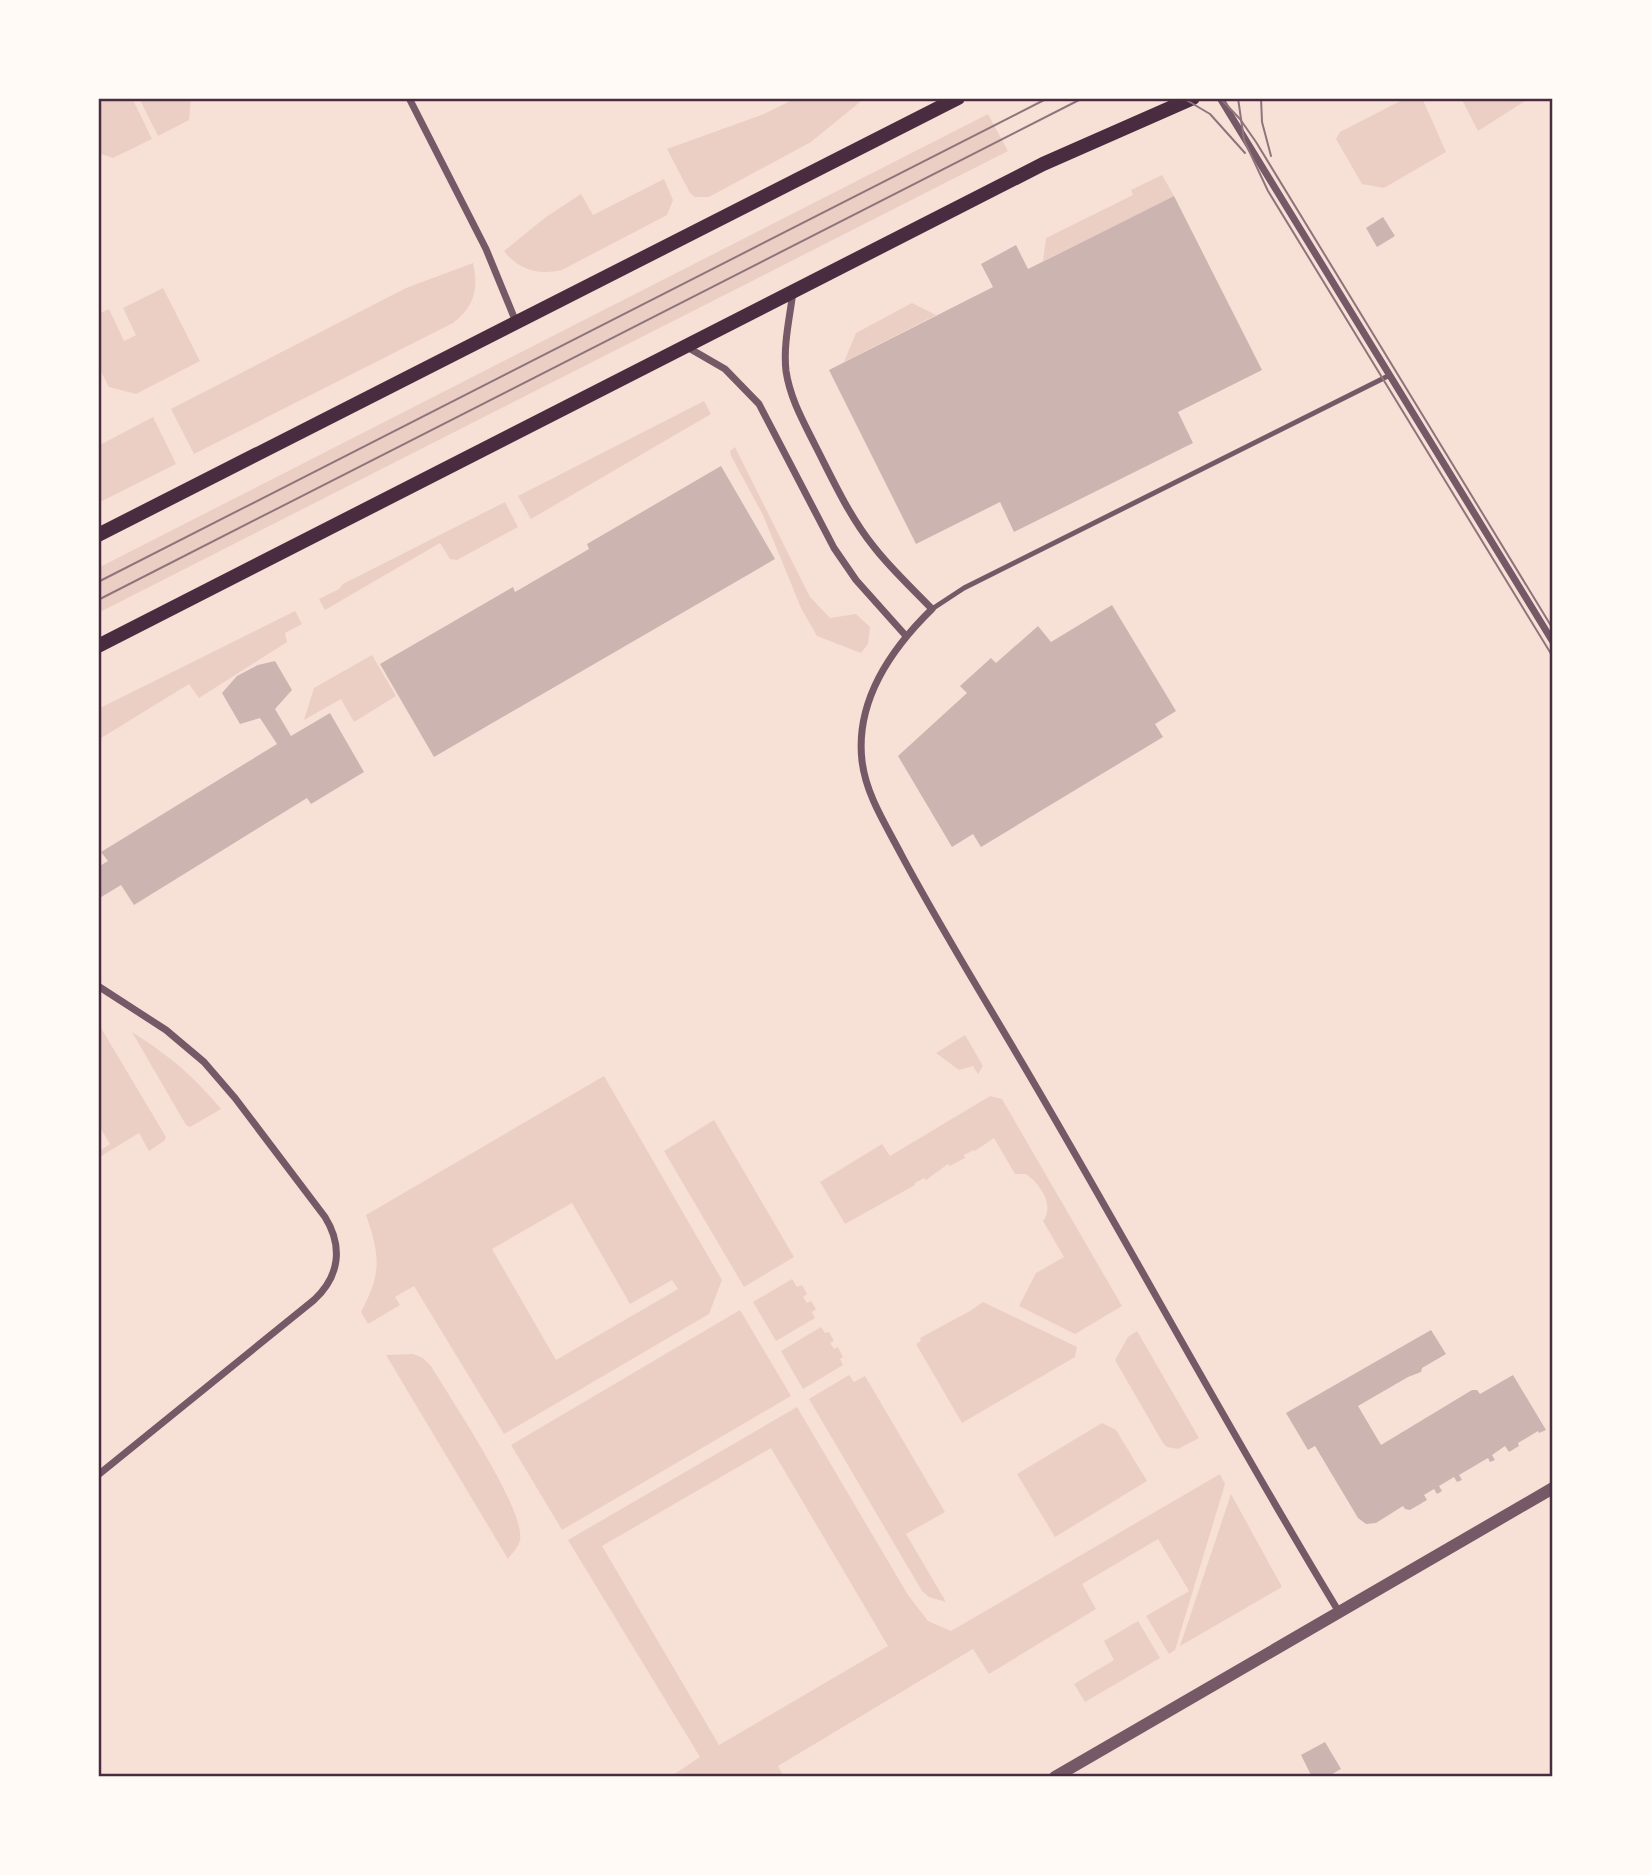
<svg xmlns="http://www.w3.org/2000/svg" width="1651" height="1875" font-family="Georgia,serif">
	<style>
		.green { fill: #ebcfc5; fill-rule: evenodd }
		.building { fill: #ccb4b1 }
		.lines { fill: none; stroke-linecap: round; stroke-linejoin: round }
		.service { stroke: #755966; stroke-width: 5 }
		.minor { stroke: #755966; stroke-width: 7 }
		.tertiary { stroke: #755966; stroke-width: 12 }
		.secondary { stroke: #4a2c40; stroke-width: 14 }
		.tram { stroke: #8f747c; stroke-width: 2 }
		.neatline { fill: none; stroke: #4a2c40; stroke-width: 2.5 }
	</style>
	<rect width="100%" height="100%" fill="#f7e1d7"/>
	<g class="green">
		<polygon points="98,98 132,98 152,139 113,158 98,153"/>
		<polygon points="139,98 191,98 189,120 158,136"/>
		<polygon points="796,98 858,98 860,102 811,142 709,197 695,197 690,193 667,149 764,114"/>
		<polygon points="1406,98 1422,98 1446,152 1384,188 1362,184 1336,139 1340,132"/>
		<polygon points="1461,98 1530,98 1478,131"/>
		<polygon points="988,114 1008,151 98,613 98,568"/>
		<polygon points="1162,175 1174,196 1043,261 1046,238 1133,195 1131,190"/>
		<path d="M 664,179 L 673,200 L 667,215 L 562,270 C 539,275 519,271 504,251 L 546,217 L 581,194 L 593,215 Z"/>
		<path d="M 473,263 C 479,289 474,307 453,323 L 194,454 L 171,409 L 406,288 Z"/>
		<polygon points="163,288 200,361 136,394 109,387 98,366 98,314 109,309 124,341 136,335 123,308"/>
		<polygon points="912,303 936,315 844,362 856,333"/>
		<polygon points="704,401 711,414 531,519 518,496"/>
		<polygon points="153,417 176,464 98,503 98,446"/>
		<polygon points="735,447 810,597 830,618 856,614 870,627 868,644 861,653 817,636 801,608 763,515 731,456 730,451"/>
		<polygon points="505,502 518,527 457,560 450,559 440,543 325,610 319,599 339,589 343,584"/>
		<polygon points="295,611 302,624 285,633 287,642 199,698 189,684 98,740 98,709"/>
		<polygon points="372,655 396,696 354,722 341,699 304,720 314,688"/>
		<polygon points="98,1023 166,1137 164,1141 149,1151 139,1133 98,1158 98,1152 110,1144 98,1124"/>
		<path d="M 132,1032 C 170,1056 192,1075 221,1109 L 190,1127 L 186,1125 Z"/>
		<polygon points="965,1035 983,1066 978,1074 973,1066 959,1070 936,1053"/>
		<path d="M 604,1076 L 722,1280 L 709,1314 L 504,1434 L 414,1286 L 395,1297 L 400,1305 L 368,1324 L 361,1312 C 382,1273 380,1256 366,1215 ZM 572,1203 L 630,1304 L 672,1280 L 678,1289 L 556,1360 L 492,1249 Z"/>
		<path d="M 990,1096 L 1002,1099 L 1122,1306 L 1075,1334 L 1019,1306 L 1036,1273 L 1064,1257 L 1043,1221 C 1055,1205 1040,1184 1026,1174 L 1015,1174 L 994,1138 L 975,1151 L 974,1150 L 964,1155 L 965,1158 L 950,1166 L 948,1164 L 926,1180 L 924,1178 L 915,1183 L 915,1185 L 845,1224 L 820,1182 L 882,1144 L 890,1156 Z"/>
		<polygon points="714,1120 794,1257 744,1287 664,1151"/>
		<polygon points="792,1279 797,1287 802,1285 807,1294 803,1297 807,1303 811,1301 816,1309 812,1312 815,1318 776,1341 753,1302"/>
		<polygon points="983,1302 1077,1347 1075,1357 962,1423 916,1344 921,1341 920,1338 970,1311"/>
		<polygon points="740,1310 791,1396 562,1530 511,1445"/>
		<polygon points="821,1327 825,1333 829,1332 834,1341 830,1343 834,1349 838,1347 843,1357 840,1359 843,1365 803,1389 781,1351"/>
		<polygon points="1137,1331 1199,1438 1178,1449 1167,1447 1163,1443 1115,1360 1128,1337"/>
		<path d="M 413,1354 L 423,1358 L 431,1366 C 450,1398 526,1510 520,1540 C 519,1547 512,1553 508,1559 L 386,1355 Z"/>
		<polygon points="849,1375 854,1382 865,1376 945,1512 906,1534 946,1602 929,1597 922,1591 809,1399"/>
		<path d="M 797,1407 L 908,1595 L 928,1621 L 951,1631 L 1220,1474 L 1225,1484 L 1175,1650 L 1169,1654 L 1146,1616 L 1189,1591 L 1158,1539 L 1082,1584 L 1096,1609 L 989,1674 L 973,1649 L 778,1766 L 784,1777 L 670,1777 L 700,1757 L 568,1540 ZM 771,1448 L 888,1646 L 719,1745 L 602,1546 Z"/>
		<polygon points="1102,1423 1116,1430 1147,1481 1055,1537 1017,1474"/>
		<polygon points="1231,1494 1282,1587 1180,1646"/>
		<polygon points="1138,1621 1160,1658 1085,1702 1074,1684 1114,1660 1104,1641"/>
	</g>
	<g class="building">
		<polygon points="1174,196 1262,370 1178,412 1193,443 1014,532 1000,502 916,544 829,370 993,287 981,264 1016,245 1028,269"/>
		<polygon points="1383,217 1395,236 1377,247 1366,228"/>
		<polygon points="721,466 775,559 434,757 380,664 513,587 515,592 589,549 587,544"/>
		<polygon points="1112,605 1176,711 1155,724 1163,737 981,847 973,834 952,847 898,756 967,693 960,686 991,658 996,663 1038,626 1051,642"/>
		<polygon points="275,661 292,690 275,709 291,736 330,713 364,772 311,804 307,798 134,905 121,885 98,899 98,867 108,861 101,852 277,744 260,718 240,724 222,693 237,676 258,665"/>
		<polygon points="1431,1330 1446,1354 1422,1368 1421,1372 1408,1377 1358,1406 1381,1445 1472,1390 1477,1390 1480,1394 1513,1375 1546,1430 1539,1433 1538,1431 1518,1443 1519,1446 1509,1452 1505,1446 1492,1455 1495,1460 1490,1462 1488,1458 1459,1475 1462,1480 1457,1482 1454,1477 1439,1486 1442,1491 1437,1494 1434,1489 1424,1495 1427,1500 1410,1510 1405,1509 1403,1506 1376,1523 1366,1524 1358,1518 1315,1446 1308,1450 1286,1413"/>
		<polygon points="1325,1742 1341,1769 1327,1777 1312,1777 1301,1755"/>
	</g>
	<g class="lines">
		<polyline class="service" points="932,609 964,588 1390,375"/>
		<g class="minor">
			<polyline points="409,98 486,249 516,322"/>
			<polyline points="1220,98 1553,642"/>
			<path d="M 793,291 C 790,317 783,344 786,371 C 790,398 803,421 815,445 C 833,480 849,516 874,547 C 891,569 913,589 932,609 C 891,649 855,701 862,761 C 866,795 886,825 902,856 C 939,925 981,993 1021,1061 C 1129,1244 1229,1431 1339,1612"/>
			<polyline points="687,347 725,369 759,404 834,548 856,580 906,636"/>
			<path d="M 98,986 L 166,1030 L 204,1062 L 235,1098 L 325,1217 C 343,1246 340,1276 314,1300 L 98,1475"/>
		</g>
		<polyline class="tertiary" points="1055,1777 1553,1488"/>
		<g class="secondary">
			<polyline points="98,535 958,98"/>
			<polyline points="98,646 1043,164 1193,98"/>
		</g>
		<g class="tram">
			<polyline points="1183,98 1210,114 1245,153"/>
			<polyline points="1220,98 1240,119 1256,142 1553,629"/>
			<polyline points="1238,98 1244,140 1268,191 1553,657"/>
			<polyline points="1261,98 1262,122 1271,156"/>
			<polyline points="98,582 1048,98"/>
			<polyline points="98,600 1083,98"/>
		</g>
	</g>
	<rect width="1651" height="1875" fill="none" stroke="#fffaf5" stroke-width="200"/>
	<rect x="100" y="100" width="1451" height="1675" class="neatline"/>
</svg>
